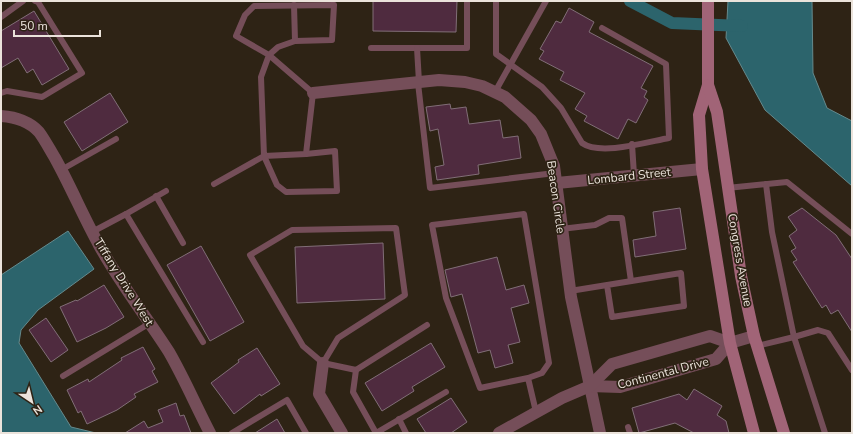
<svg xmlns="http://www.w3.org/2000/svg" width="853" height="434" font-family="'Nunito Sans',sans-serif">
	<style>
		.water { fill: #2c646c; stroke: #658a8d }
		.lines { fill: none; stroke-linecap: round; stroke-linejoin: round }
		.canal { stroke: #2c646c; stroke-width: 12 }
		.building { fill: #4f2b3f; stroke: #816e77 }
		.lane { stroke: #754e59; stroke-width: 6 }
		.street { stroke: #754e59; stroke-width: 12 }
		.secondary { stroke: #a16477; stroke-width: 12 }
		.labels { text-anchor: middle; stroke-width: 3.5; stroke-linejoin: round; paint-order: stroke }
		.street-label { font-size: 12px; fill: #ebe3db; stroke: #2e2315 }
	</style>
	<rect width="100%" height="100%" fill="#2e2315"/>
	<g class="water">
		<polygon points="728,1 812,1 813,73 827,108 852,121 852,186 765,110 726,38"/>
		<polygon points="68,231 94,269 38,310 21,330 19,343 71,427 96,433 1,433 1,275"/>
	</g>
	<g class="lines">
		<polyline class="canal" points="630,1 672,23 742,26"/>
	</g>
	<g class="building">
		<polygon points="373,1 457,1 456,32 373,31"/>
		<polygon points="569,8 594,22 589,32 653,66 641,88 647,91 644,97 648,100 636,123 628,119 618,139 584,121 587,116 575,109 585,93 560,80 564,72 539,59 544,51 540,49 556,21 561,23"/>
		<polygon points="34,11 69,69 42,85 33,69 27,73 18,58 1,68 1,31"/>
		<polygon points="110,93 128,122 82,151 64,122"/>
		<polygon points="450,104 451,109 466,107 469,124 500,120 503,138 518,136 521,158 478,165 479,174 437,180 435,167 444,165 438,129 430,131 426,107"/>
		<polygon points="680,208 686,249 635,257 633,240 656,236 653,212"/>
		<polygon points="802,208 836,235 852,259 852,332 838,310 831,314 826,305 822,308 793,262 797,260 791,251 796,248 789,236 797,230 788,217"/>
		<polygon points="383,243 385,299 297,303 295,247"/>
		<polygon points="201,246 244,322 210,341 167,265"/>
		<polygon points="497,257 506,290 524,285 529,303 511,308 520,342 508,345 513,363 495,368 490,350 478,353 462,294 451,297 445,270"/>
		<polygon points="104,285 124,317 106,328 77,342 60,307 76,300 77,301"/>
		<polygon points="46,318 68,350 51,362 29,330"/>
		<polygon points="431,343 445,367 412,387 414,391 382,411 365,383"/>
		<polygon points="143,347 155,369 152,371 158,382 134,394 136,397 117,410 87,424 81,411 78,413 67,390 88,379 89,382 122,360 121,358"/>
		<polygon points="257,348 280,384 261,396 260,394 234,414 211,383 239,362 238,360"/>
		<polygon points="694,389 722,406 717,415 726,421 729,433 694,433 675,423 639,433 632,408 679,394 687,400"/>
		<polygon points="451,398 467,422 451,433 426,433 417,419"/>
		<polygon points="176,403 180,416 184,415 191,433 125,433 144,421 148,428 163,422 158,410"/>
		<polygon points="277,419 285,433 255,433"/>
	</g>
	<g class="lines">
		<g class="lane">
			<path d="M 496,1 L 496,54 L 542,87 L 561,108 L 582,143 C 600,156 647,142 669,138 L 666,64 L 602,28"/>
			<polyline points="294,5 295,41"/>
			<polyline points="1,17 23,1"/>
			<polyline points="371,48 467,48 467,1"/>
			<polyline points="417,48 419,82"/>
			<polyline points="418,83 430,188 555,173"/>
			<polyline points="495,92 546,1"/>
			<polyline points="1,93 7,91 42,97 82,73 38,2 35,1"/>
			<polyline points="313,93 306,154 264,156 261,77 269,55 278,47 295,41 332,40 334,5 254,6 245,15 236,36 269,55 313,93"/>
			<polyline points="632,144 634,175"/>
			<polyline points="61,170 116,139"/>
			<polyline points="214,184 264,156 277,185 286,192 337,191 335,151 306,154"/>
			<polyline points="727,188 787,182 852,234"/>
			<polyline points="156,196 183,243"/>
			<polyline points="126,214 166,191"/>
			<polygon points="396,228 405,295 338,338 323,363 303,346 250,255 292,230"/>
			<polyline points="561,229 595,225 609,218 622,218 631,281"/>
			<polyline points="92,232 126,214 203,342"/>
			<polyline points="570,291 681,273 684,306 612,317 607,285"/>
			<polyline points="757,346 794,337 772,232 766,184"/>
			<polyline points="323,363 356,370 427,325"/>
			<polyline points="356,370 353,392 376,433 446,392"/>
			<polyline points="63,376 150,323"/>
			<polyline points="528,378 480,388 446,298 432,225 524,214 549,363 542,373 528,378 536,412"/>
			<polyline points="399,419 406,433"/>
			<polyline points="628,427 630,433"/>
			<polyline points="232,433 287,400 306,433"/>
			<polyline points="825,433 794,337 818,330 828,333 852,370"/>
		</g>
		<g class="street">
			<polyline points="313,93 439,80 465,82 482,86 505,97 531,120 541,134 554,166 571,297 600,433"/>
			<path d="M 1,116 C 15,117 29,121 39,132 C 45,140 50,150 55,158 C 71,187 83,216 99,245 C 119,282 146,316 169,352 C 184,378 196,406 210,433"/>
			<polyline points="557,183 702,169"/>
			<polyline points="323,363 319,394 342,433"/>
			<polyline points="590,386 620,387 716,359 730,343 754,336"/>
			<polyline points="499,433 562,398 590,386 612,364 710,336 730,343"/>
		</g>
		<g class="secondary">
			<polyline points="708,1 708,85 699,115 702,169 730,343 754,433"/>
			<polyline points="708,85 717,112 741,276 754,336 784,433"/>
		</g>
	</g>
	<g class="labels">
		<g class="street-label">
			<text transform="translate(629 176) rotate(-6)" y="4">Lombard Street</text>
			<text transform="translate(556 197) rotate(82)" y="4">Beacon Circle</text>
			<text transform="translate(740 260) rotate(80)" y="4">Congress Avenue</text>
			<text transform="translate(124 282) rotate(58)" y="4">Tiffany Drive West</text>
			<text transform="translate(663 373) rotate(-15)" y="4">Continental Drive</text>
		</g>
	</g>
	<rect width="853" height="434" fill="none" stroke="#ebe3db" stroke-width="4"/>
	<g transform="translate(32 402) rotate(145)" stroke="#2e2315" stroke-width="3" paint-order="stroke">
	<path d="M0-3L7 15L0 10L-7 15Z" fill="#ebe3db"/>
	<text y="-6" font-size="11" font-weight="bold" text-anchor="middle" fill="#ebe3db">N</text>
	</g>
	<path d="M14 30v6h86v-6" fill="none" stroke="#ebe3db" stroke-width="2"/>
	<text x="20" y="30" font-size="12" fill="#ebe3db" stroke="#2e2315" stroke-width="3" paint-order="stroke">50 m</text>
</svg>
